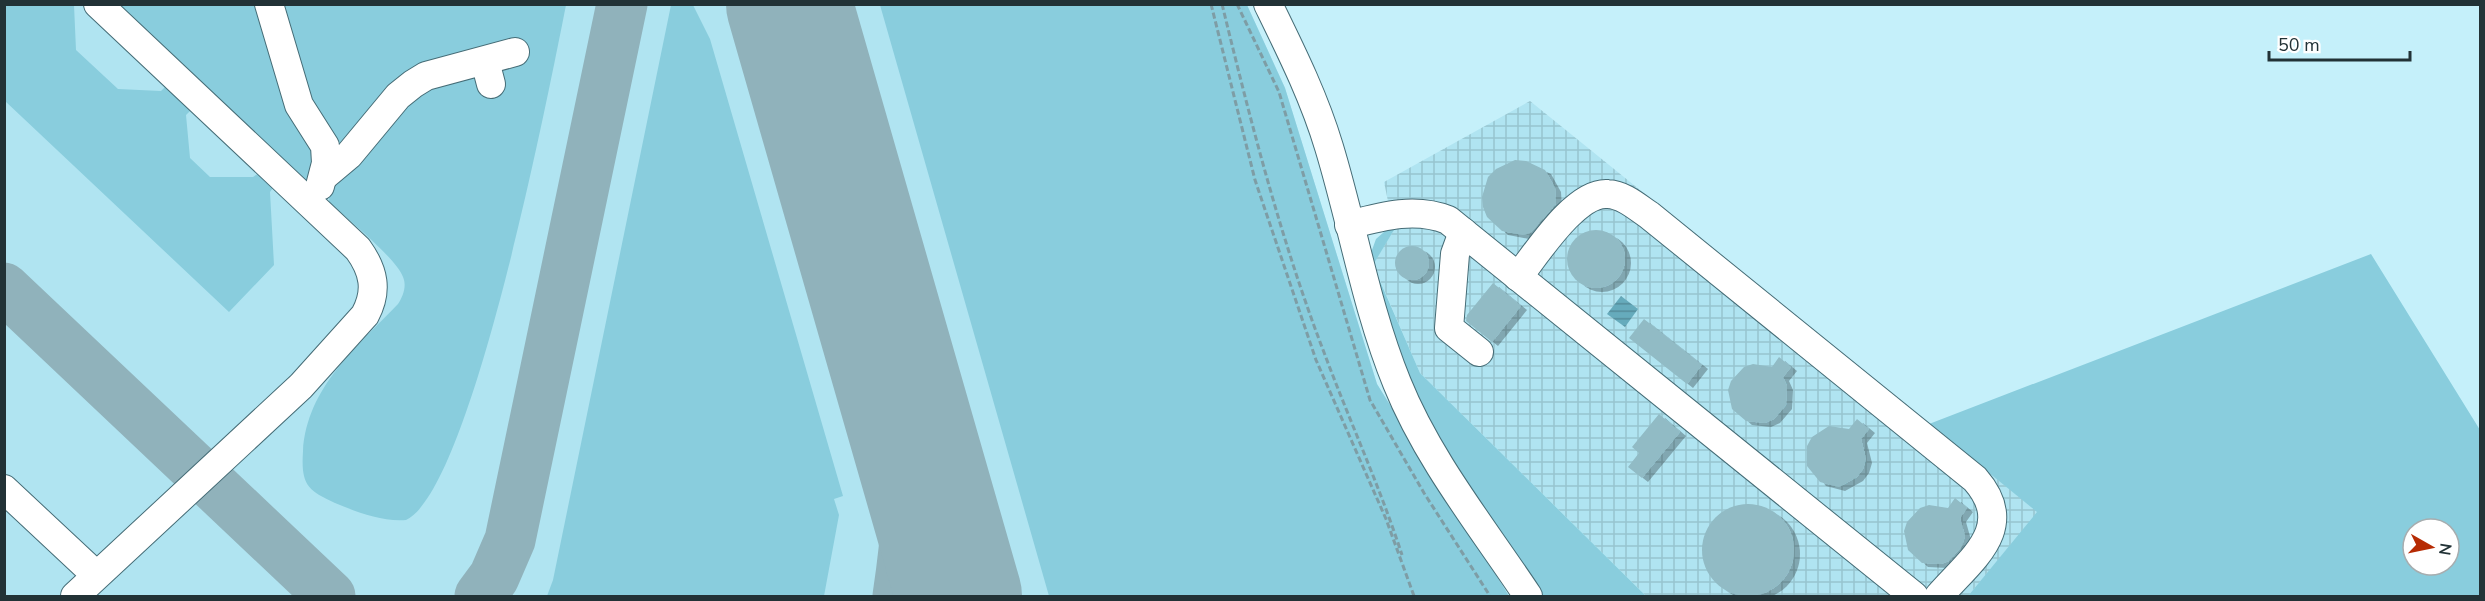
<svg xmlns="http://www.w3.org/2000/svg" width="2485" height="601" font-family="'Nunito Sans',sans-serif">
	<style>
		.built { fill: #b0e4f1 }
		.industrial { fill: url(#industrial-grid) }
		.grass { fill: #89cddd; fill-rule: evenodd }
		.water { fill: url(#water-rules) }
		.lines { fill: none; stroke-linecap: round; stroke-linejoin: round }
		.taxiway { stroke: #90b2bb; stroke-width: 51 }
		.runway { stroke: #90b2bb; stroke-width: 126 }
		.building { fill: #91bbc5; filter: url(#shadow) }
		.minor-casing { stroke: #456c76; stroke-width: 30 }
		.path { stroke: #7e9da5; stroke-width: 3; stroke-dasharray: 6 3; stroke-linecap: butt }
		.minor { stroke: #fff; stroke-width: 28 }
	</style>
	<defs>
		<pattern id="industrial-grid" width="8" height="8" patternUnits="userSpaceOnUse" patternTransform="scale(1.5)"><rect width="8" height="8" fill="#b0e4f1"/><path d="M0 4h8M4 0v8" fill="none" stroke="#97c4cf"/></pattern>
		<pattern id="water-rules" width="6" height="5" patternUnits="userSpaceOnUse" patternTransform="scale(1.5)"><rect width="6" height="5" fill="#66abbc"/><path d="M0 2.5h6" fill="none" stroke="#548c9a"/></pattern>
		<filter id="shadow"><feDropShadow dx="6" dy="4" stdDeviation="0" flood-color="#0004"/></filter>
	</defs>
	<rect width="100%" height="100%" fill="#c5f0fa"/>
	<polygon class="built" points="4,5 1247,5 1285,88 1377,384 1509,596 5,596"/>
	<polygon class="industrial" points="1530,101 2038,512 1968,596 1646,596 1420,373 1373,264 1394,230 1384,182"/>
	<g class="grass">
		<polygon points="4,5 74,5 76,50 118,89 161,91 167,85 192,109 186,115 190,158 210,177 253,177 259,173 275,185 270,192 274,265 229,312 5,101"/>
		<polygon points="119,5 259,5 317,161 310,184"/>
		<path d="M 278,5 L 566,5 C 550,86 472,490 406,520 C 382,522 357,512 335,503 C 306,490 301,483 303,451 C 307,387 357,347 398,304 C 403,296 407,286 403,277 C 397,259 345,217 329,202 L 330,185 L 414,90 L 495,69 L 437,67 L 343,148 L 316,115 Z"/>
		<polygon points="671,5 693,5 710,39 843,496 834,499 839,515 824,596 547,596 553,580"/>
		<polygon points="880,5 1247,5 1285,88 1377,384 1509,596 1049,596"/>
		<polygon points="1392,225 1394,230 1373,265 1420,373 1646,596 1540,596 1434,434 1388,343 1368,261 1376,239"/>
		<path d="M 2371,254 L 2480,430 L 2480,596 L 1968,596 L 2037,512 L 1929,424 ZM 2413,529 L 2449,529 L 2449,565 L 2413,565 Z"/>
	</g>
	<polygon class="water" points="1621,296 1638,309 1625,327 1607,314"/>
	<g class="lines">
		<g class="taxiway">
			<path d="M 764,4 C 807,98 839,188 869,286 C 887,347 906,410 908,474 C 909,515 904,556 898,596"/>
			<polyline points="4,288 330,596"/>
			<polyline points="480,596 494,577 510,540 622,4"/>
		</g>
		<polyline class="runway" points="789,4 959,596"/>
	</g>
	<g class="building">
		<polygon points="1515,160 1526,161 1545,170 1555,188 1556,204 1530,233 1523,235 1502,231 1487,217 1483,207 1482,197 1488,177 1496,169"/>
		<circle cx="1596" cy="259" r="29"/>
		<circle cx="1412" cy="263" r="17"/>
		<polygon points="1493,283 1521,306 1492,342 1466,321 1467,315"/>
		<polygon points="1644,319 1702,365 1687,384 1629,338"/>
		<polygon points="1779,357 1791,367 1783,377 1787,386 1786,405 1774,419 1765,423 1746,421 1732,409 1728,390 1731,381 1744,367 1753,364 1772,367"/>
		<polygon points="1659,414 1680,432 1642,478 1628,467 1639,453 1632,447"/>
		<polygon points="1857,419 1869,429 1861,439 1866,459 1863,469 1857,477 1839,487 1820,482 1807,466 1807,446 1812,437 1829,426 1849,429"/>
		<polygon points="1955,498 1967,508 1960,518 1965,536 1962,546 1949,561 1941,564 1922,563 1908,550 1904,531 1907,522 1920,508 1929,505 1948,508"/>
		<circle cx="1748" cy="550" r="46"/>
	</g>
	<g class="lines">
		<g class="minor-casing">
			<g id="minor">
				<polyline points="269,4 299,105 325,146 326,163 320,186"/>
				<path d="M 1268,4 C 1291,51 1314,97 1329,147 C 1353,226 1366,307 1397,383 C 1428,460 1483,528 1528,596"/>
				<polyline points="485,61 491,84"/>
				<polyline points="324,176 349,155 398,96 413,84 426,76 515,52"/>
				<path d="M 1349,225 C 1383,216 1415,207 1448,220 L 1914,596"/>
				<polyline points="1463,232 1455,254 1449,328 1479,352"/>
				<path d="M 1518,277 C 1537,253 1576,191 1608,194 C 1624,195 1637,207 1649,215 L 1975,479 C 2018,528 1971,559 1939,596"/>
				<polyline points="4,489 96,575"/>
				<path d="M 75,596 L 301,386 L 365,315 C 378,291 374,271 358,249 L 98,4"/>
			</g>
		</g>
		<g class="path">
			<polyline points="1211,4 1255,180 1316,360 1386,519 1414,596"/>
			<path d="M 1222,4 C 1251,123 1281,241 1325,355 C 1350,422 1380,487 1402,555"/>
			<polyline points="1237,4 1279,92 1370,400 1424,493 1490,596"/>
		</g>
		<use href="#minor" class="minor"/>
	</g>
	<rect width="2485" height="601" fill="none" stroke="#223236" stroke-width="12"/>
	<g transform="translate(2431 547) rotate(99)"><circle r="28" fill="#ffffff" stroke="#a7adaf" stroke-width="1.5"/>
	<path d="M0-4.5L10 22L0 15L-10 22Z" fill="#b62b04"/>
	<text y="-9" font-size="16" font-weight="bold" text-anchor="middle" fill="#223236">N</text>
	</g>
	<path d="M2269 51v9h141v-9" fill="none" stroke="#223236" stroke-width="3"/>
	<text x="2278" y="51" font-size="18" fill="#223236" stroke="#ffffff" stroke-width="4.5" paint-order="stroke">50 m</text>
</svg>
